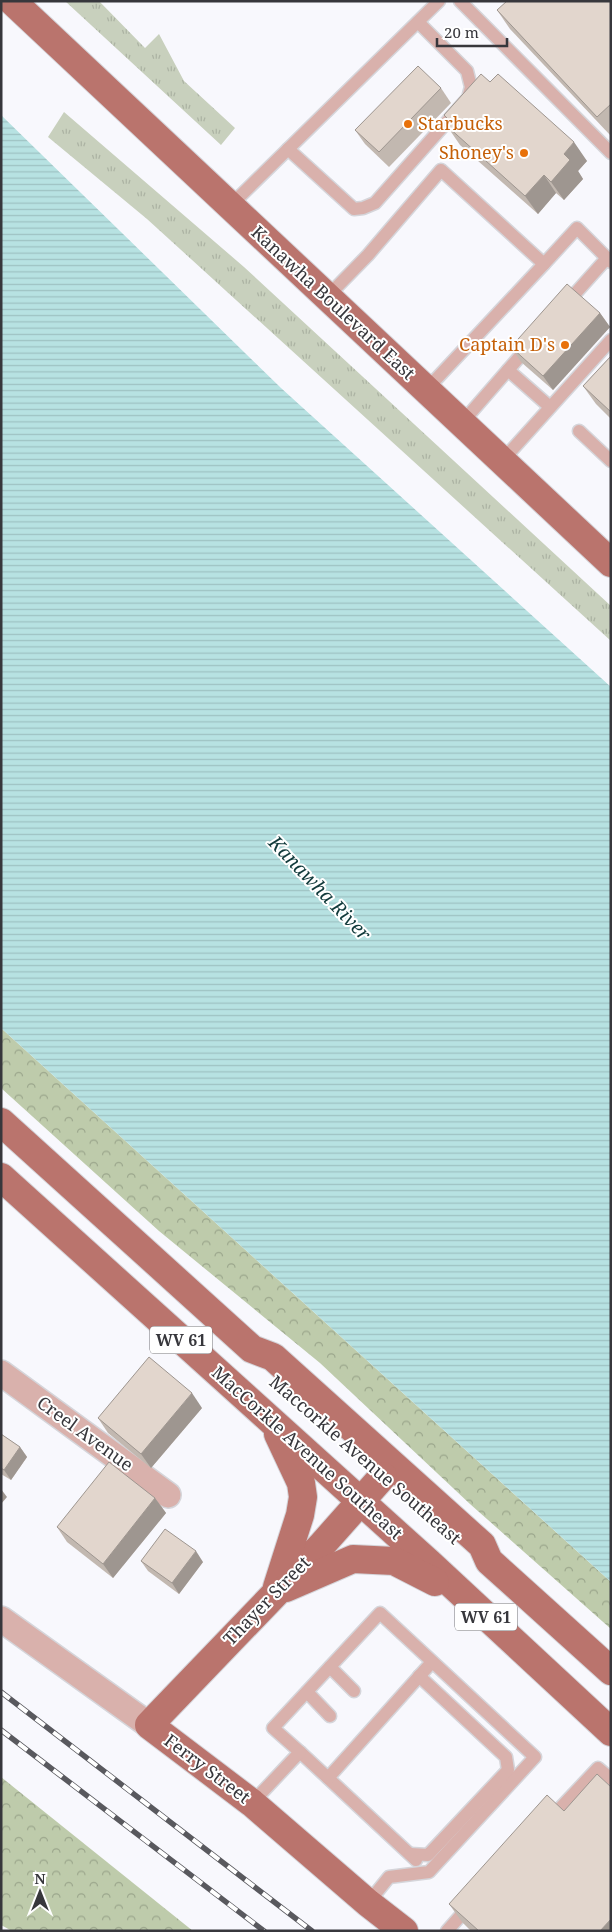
<svg xmlns="http://www.w3.org/2000/svg" width="612" height="1932" font-family="'Noto Serif',serif">
	<style>
		.grass { fill: url(#grass-tufts) }
		.forest { fill: url(#forest-crowns) }
		.water { fill: url(#water-rules) }
		.lines { fill: none; stroke-linecap: round; stroke-linejoin: round }
		.service-casing { stroke: #d5d5da; stroke-width: 15 }
		.minor-casing { stroke: #d5d5da; stroke-width: 28 }
		.primary-casing { stroke: #d5d5da; stroke-width: 30 }
		.service { stroke: #d9b1ac; stroke-width: 12 }
		.minor { stroke: #d9b1ac; stroke-width: 25 }
		.primary { stroke: #ba746d; stroke-width: 28 }
		.rail-casing { stroke: #59595e; stroke-width: 5.5 }
		.rail { stroke: #fff; stroke-width: 4; stroke-dasharray: 11; stroke-linecap: butt }
		.wall { fill: #c2b8b0 }
		.shaded-wall { fill: #9e9690 }
		.building { fill: #e2d6cd; stroke: #9e9690 }
		.food-dot { fill: #e8710a; stroke: #fff; stroke-width: 2 }
		.labels { text-anchor: middle; stroke-width: 4; stroke-linejoin: round; paint-order: stroke }
		.shield { fill: #fff; stroke: #737376; stroke-width: 1 }
		.shield-label { font-size: 16px; font-weight: bold; fill: #37373c }
		.food-label { font-size: 18px; fill: #c56008; stroke: #fff; text-anchor: end }
		.street-label { font-size: 18px; fill: #37373c; stroke: #fff }
		.water-label { font-size: 19px; font-style: italic; fill: #123b3c; stroke: #fff }
	</style>
	<defs>
		<pattern id="grass-tufts" width="24" height="20" patternUnits="userSpaceOnUse" patternTransform="scale(1.25)"><rect width="24" height="20" fill="#c8d0bd"/><path d="M3 7l-1-3M5 7V3M7 7l1-3M15 17l-1-3M17 17v-4M19 17l1-3" fill="none" stroke="#acb3a3"/></pattern>
		<pattern id="forest-crowns" width="20" height="18" patternUnits="userSpaceOnUse" patternTransform="scale(1.25)"><rect width="20" height="18" fill="#becbab"/><path d="M2 6a3 3 0 1 1 6 0M12 15a3 3 0 1 1 6 0" fill="none" stroke="#9ba68c"/></pattern>
		<pattern id="water-rules" width="6" height="5" patternUnits="userSpaceOnUse" patternTransform="scale(1.25)"><rect width="6" height="5" fill="#b7e2e2"/><path d="M0 2.5h6" fill="none" stroke="#9ec2c3"/></pattern>
	</defs>
	<rect width="100%" height="100%" fill="#f8f8fd"/>
	<g class="grass">
		<polygon points="65,1 99,1 145,48 159,34 184,81 235,128 221,145"/>
		<polygon points="64,112 244,267 611,606 611,641 147,219 48,137"/>
	</g>
	<g class="forest">
		<polygon points="1,1028 611,1582 611,1629 470,1504 320,1363 159,1231 1,1088"/>
		<polygon points="1,1777 193,1931 12,1931 1,1925"/>
	</g>
	<polygon class="water" points="1,115 281,388 611,687 611,1582 1,1028"/>
	<g class="lines">
		<g class="service-casing">
			<g id="service">
				<polyline points="460,1 611,153"/>
				<polyline points="288,149 354,209 363,208 375,203 468,98 471,87 467,71 418,22"/>
				<polyline points="230,206 439,1"/>
				<polyline points="544,264 577,228 611,262"/>
				<polyline points="326,298 368,255 441,170 544,264 426,390"/>
				<polyline points="565,305 607,258"/>
				<polyline points="508,370 529,346"/>
				<polyline points="460,425 508,370 550,407"/>
				<polyline points="579,431 611,461"/>
				<polyline points="501,462 611,340"/>
				<polyline points="330,1667 354,1691"/>
				<polyline points="307,1692 330,1716"/>
				<polyline points="300,1752 416,1860"/>
				<polyline points="328,1778 432,1662"/>
				<polyline points="252,1803 300,1752 273,1728 380,1613 535,1757 429,1872 389,1877 368,1903"/>
				<polyline points="550,1819 598,1768 611,1779"/>
				<polyline points="410,1854 428,1855 508,1770 506,1757 419,1676"/>
				<polyline points="447,1931 470,1905"/>
			</g>
		</g>
		<g class="minor-casing">
			<g id="minor">
				<polyline points="1,1373 168,1495"/>
				<polyline points="1,1619 149,1725"/>
			</g>
		</g>
		<g class="primary-casing">
			<g id="primary">
				<path d="M 12,1 C 211,189 410,377 611,563"/>
				<polyline points="1,1122 252,1349 273,1357 482,1545 489,1561 611,1671"/>
				<polyline points="1,1177 429,1563 611,1732"/>
				<polyline points="383,1476 321,1546 149,1725 252,1803 368,1903 404,1931"/>
				<polyline points="277,1587 300,1515 303,1497 301,1483 278,1434"/>
				<polyline points="286,1588 353,1559 394,1561 435,1582"/>
			</g>
		</g>
		<use href="#service" class="service"/>
		<use href="#minor" class="minor"/>
		<use href="#primary" class="primary"/>
		<g class="rail-casing">
			<g id="rail">
				<polyline points="1,1692 312,1931"/>
				<polyline points="1,1730 264,1931"/>
			</g>
		</g>
		<use href="#rail" class="rail"/>
	</g>
	<g class="wall">
		<polygon points="611,1 611,134 610,135 510,29 497,10"/>
		<polygon points="490,82 587,161 578,171 583,179 564,200 556,193 538,214 460,145 447,126 450,124 444,115"/>
		<polygon points="441,88 451,103 389,167 365,144 355,130"/>
		<polygon points="600,313 610,327 553,390 521,362 511,347"/>
		<polygon points="611,356 611,419 596,404 583,386"/>
		<polygon points="202,1408 151,1468 108,1433 98,1418"/>
		<polygon points="1,1434 20,1447 27,1457 11,1480 1,1474"/>
		<polygon points="155,1498 166,1513 113,1578 67,1542 57,1527"/>
		<polygon points="141,1561 203,1562 179,1594 148,1571"/>
		<polygon points="564,1811 611,1931 471,1931 462,1922 449,1904"/>
	</g>
	<g class="shaded-wall">
		<polygon points="574,142 587,161 578,171 583,179 564,200 551,182 564,154"/>
		<polygon points="544,175 556,193 538,214 525,196"/>
		<polygon points="600,313 610,327 553,390 543,376"/>
		<polygon points="192,1393 202,1408 151,1468 141,1454"/>
		<polygon points="20,1447 27,1457 11,1480 4,1470"/>
		<polygon points="1,1489 7,1497 1,1504"/>
		<polygon points="155,1498 166,1513 113,1578 103,1564"/>
		<polygon points="196,1551 203,1562 179,1594 172,1583"/>
		<polygon points="611,1919 611,1931 600,1931"/>
	</g>
	<g class="building">
		<polygon points="507,1 611,1 611,104 597,117 497,10"/>
		<polygon points="418,66 441,88 379,152 355,130"/>
		<polygon points="481,74 490,82 498,74 574,142 564,154 570,160 551,182 544,175 525,196 447,126 451,122 444,115"/>
		<polygon points="567,284 600,313 543,376 511,347"/>
		<polygon points="611,356 611,412 583,386"/>
		<polygon points="149,1357 192,1393 141,1454 98,1418"/>
		<polygon points="1,1434 20,1447 4,1470 1,1468"/>
		<polygon points="109,1462 155,1498 103,1564 57,1527"/>
		<polygon points="165,1529 196,1551 172,1583 141,1561"/>
		<polygon points="597,1774 611,1787 611,1919 600,1931 479,1931 449,1904 547,1795 564,1811"/>
	</g>
	<g class="food-dot">
		<circle cx="408" cy="124" r="5"/>
		<circle cx="524" cy="153" r="5"/>
		<circle cx="565" cy="345" r="5"/>
	</g>
	<g class="labels">
		<g class="shield">
			<rect x="150" y="1326.5" width="62" height="27" rx="4"/>
			<rect x="455" y="1603.5" width="62" height="27" rx="4"/>
		</g>
		<g class="shield-label">
			<text x="181" y="1346">WV 61</text>
			<text x="486" y="1623">WV 61</text>
		</g>
		<g class="food-label">
			<text x="418" y="130" text-anchor="start">Starbucks</text>
			<text x="514" y="159">Shoney's</text>
			<text x="555" y="351">Captain D's</text>
		</g>
		<g class="street-label">
			<text transform="translate(333 303) rotate(43)" y="6">Kanawha Boulevard East</text>
			<text transform="translate(85 1434) rotate(36)" y="6">Creel Avenue</text>
			<text transform="translate(307 1453) rotate(42)" y="6">MacCorkle Avenue Southeast</text>
			<text transform="translate(365 1460) rotate(41)" y="6">Maccorkle Avenue Southeast</text>
			<text transform="translate(267 1601) rotate(-46)" y="6">Thayer Street</text>
			<text transform="translate(207 1769) rotate(37)" y="6">Ferry Street</text>
		</g>
		<g class="water-label">
			<text transform="translate(320 888) rotate(46)" y="7">Kanawha River</text>
		</g>
	</g>
	<rect width="612" height="1932" fill="none" stroke="#37373c" stroke-width="5"/>
	<g transform="translate(40 1892)" stroke="#ffffff" stroke-width="4" paint-order="stroke">
	<path d="M0-4L9 19L0 12L-9 19Z" fill="#37373c"/>
	<text y="-8" font-size="14" font-weight="bold" text-anchor="middle" fill="#37373c">N</text>
	</g>
	<path d="M437 38v8h70v-8" fill="none" stroke="#37373c" stroke-width="2.5"/>
	<text x="444" y="38" font-size="15" fill="#37373c" stroke="#ffffff" stroke-width="4" paint-order="stroke">20 m</text>
</svg>
